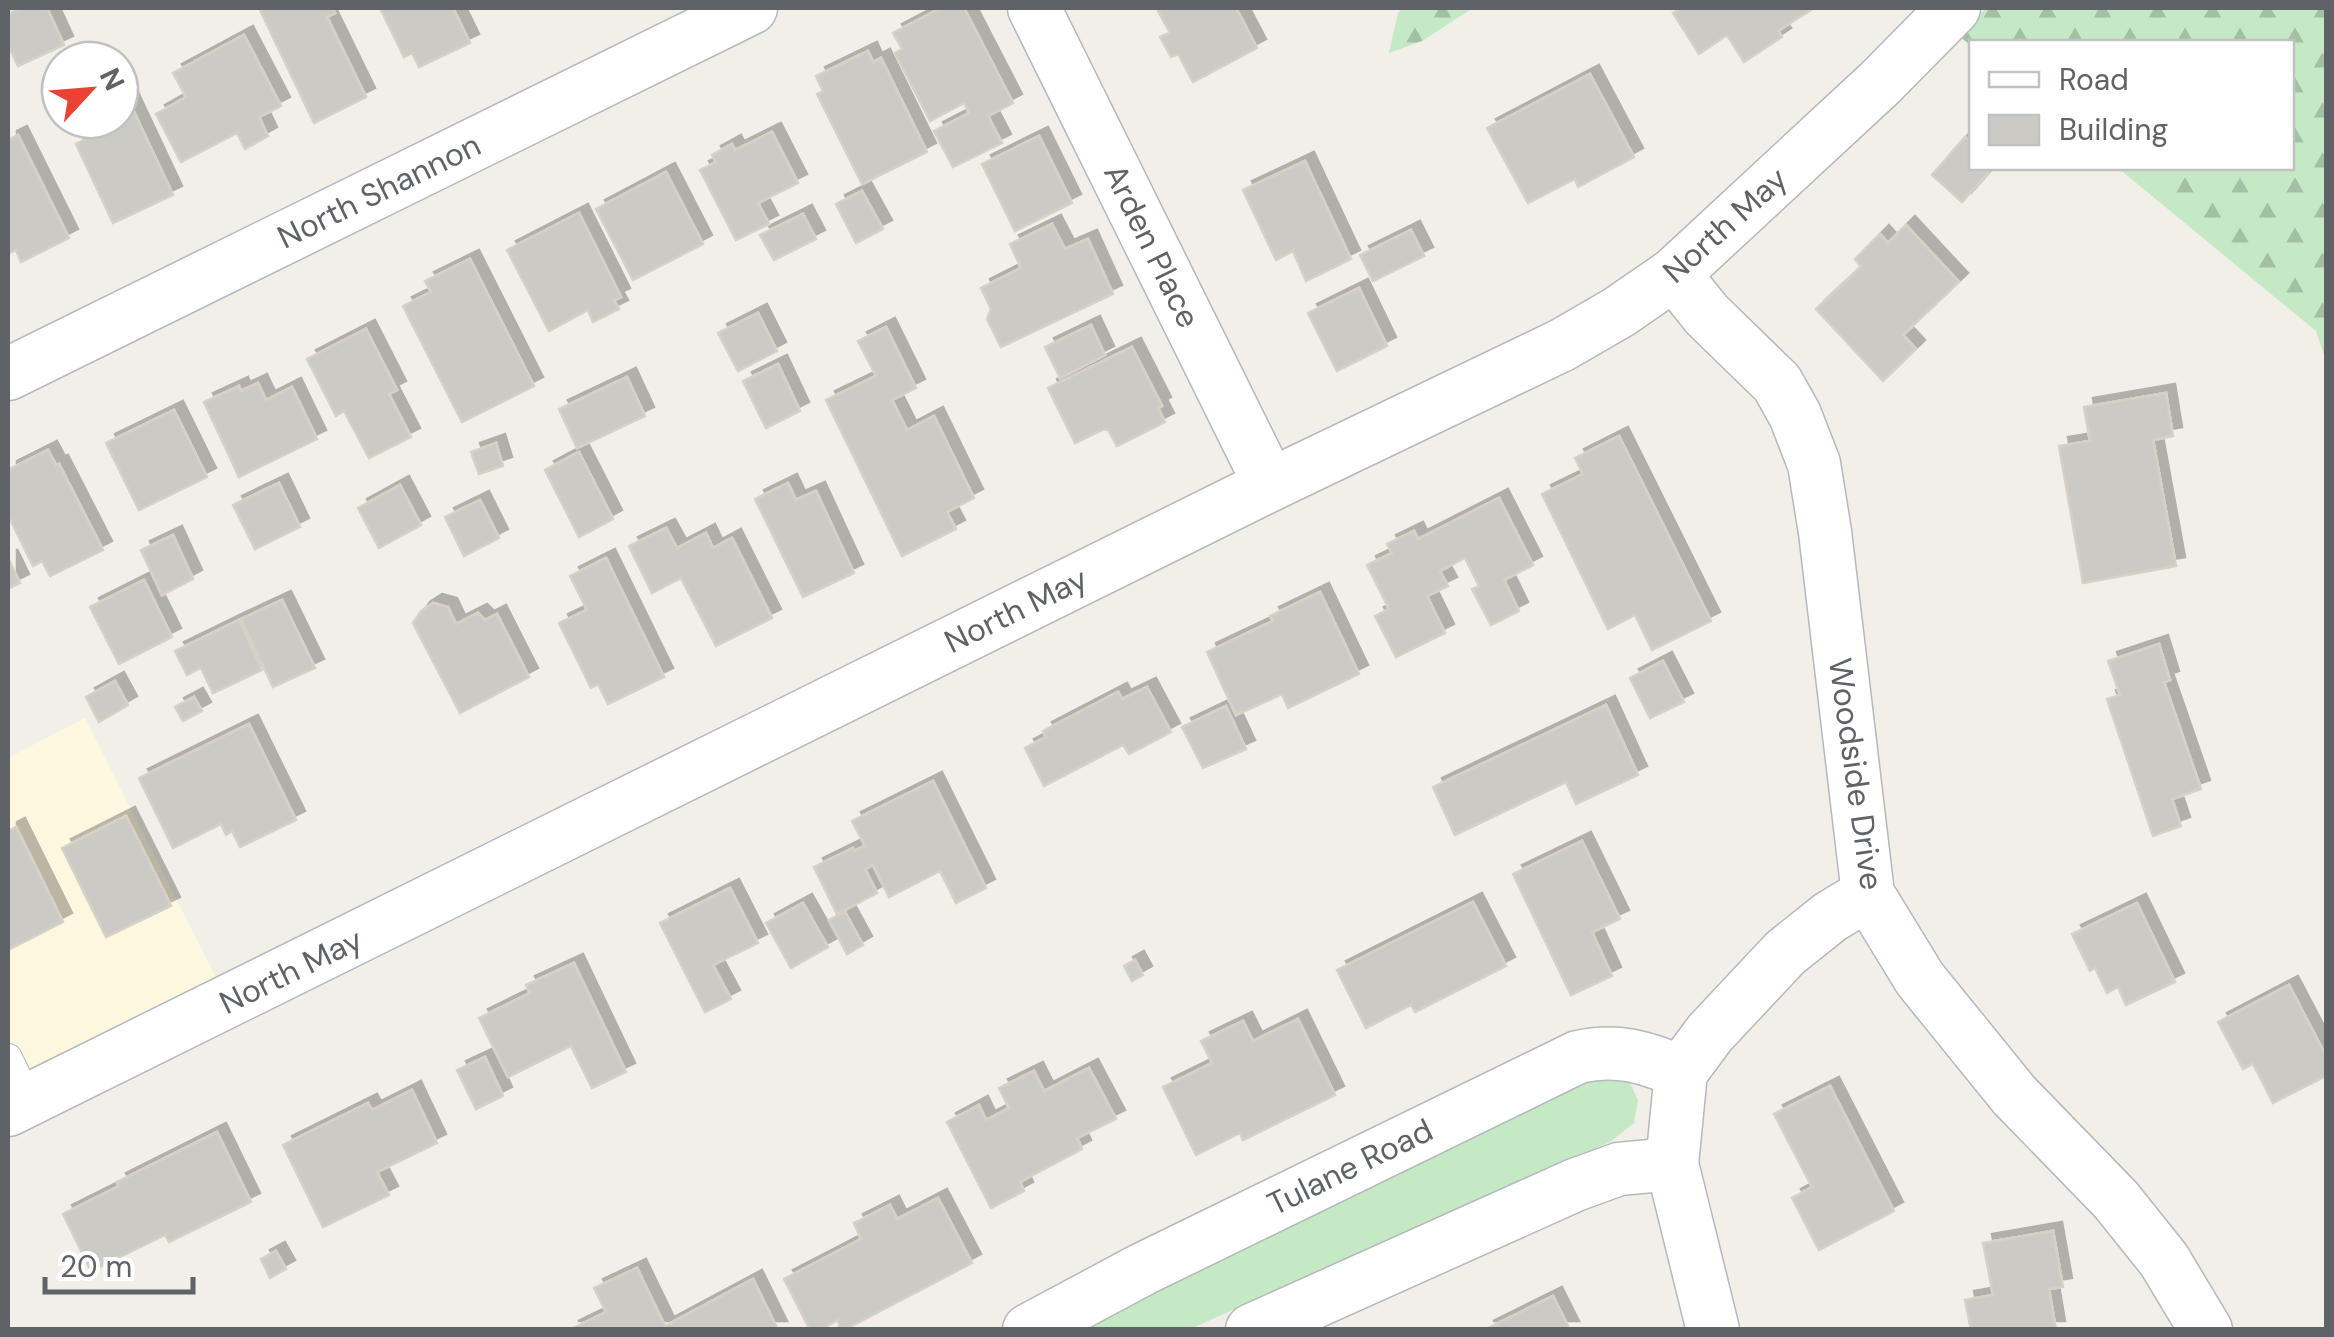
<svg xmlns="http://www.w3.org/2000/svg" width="2334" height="1337" font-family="'DM Sans',sans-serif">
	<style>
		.commercial { fill: #fef7e0 }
		.grass { fill: #c5e8c5 }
		.forest { fill: url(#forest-firs) }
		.building { fill: #cccac5; stroke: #d6d1c6; stroke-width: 2.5; filter: url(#shadow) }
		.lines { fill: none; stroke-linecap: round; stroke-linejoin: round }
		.service-casing { stroke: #b5b8bc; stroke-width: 30 }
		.minor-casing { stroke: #b5b8bc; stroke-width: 55 }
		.service { stroke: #fff; stroke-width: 28 }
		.minor { stroke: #fff; stroke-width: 52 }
		.labels { text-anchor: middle; stroke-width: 8; stroke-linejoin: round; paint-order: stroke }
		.street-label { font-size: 32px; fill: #5f6368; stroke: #fff }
	</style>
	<defs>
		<pattern id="forest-firs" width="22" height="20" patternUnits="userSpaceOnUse" patternTransform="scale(2.5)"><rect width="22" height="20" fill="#c5e8c5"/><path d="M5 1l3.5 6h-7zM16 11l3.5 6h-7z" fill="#a3c0a4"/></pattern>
		<filter id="shadow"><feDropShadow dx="9" dy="-9" stdDeviation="0" flood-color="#0004"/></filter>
	</defs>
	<rect width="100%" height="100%" fill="#f1efe8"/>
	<polygon class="commercial" points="85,718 219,984 8,1094 8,758"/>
	<polygon class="grass" points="1559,1077 1628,1079 1638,1100 1634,1123 1610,1142 1190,1329 1058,1330"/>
	<g class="forest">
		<polygon points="1403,8 1473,8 1422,41 1389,53 1398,13"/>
		<polygon points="1987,8 2326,8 2326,361 2316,331 2118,168 2292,168 2292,42 1972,42 1971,46 1957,34"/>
	</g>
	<g class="building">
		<polygon points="21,8 47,8 64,45 18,66 8,45 8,14"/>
		<polygon points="259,8 332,8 335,13 327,17 366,97 314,123"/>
		<polygon points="380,8 453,8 470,43 419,67 412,53 404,57"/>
		<polygon points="941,8 964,8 1013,103 988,116 1002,143 953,167 934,131 969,113 964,103 930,121 895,53 902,49 893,33"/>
		<polygon points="1165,8 1236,8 1257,48 1193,82 1178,54 1171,57 1160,37 1170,33 1158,11"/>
		<polygon points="1682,8 1814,8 1778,31 1782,37 1744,62 1727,35 1699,54 1673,13"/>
		<polygon points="244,35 281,106 259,117 268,136 245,149 237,133 181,162 156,114 186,97 173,73"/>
		<polygon points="868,51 873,62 881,58 927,152 862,184 817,94 823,91 816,76"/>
		<polygon points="1590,74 1634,157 1578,187 1575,179 1528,203 1487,128"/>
		<polygon points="120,82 173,195 113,223 76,144 84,140 74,120 120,120"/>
		<polygon points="772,132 798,183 758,203 769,224 736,240 700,170 716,162 712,155 732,144 735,150"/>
		<polygon points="18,135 69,238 21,262 16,250 8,254 8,140"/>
		<polygon points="1039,136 1072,203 1015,231 982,164"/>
		<polygon points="1965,137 1972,143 1972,168 1992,168 1962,202 1932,175"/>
		<polygon points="1305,161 1351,259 1306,281 1293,251 1276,260 1243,190"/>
		<polygon points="666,172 703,244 633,280 596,209"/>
		<polygon points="862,191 883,229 856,243 836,204"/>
		<polygon points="579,213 621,297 614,300 619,309 593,322 588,310 549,331 507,250"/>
		<polygon points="803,214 816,239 774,260 760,235"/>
		<polygon points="1052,224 1065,249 1088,239 1113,294 1001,347 987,319 991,309 981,288 1021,268 1010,244"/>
		<polygon points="1906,225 1959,282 1903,335 1916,349 1883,381 1816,309 1861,267 1855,259 1880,234 1888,243"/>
		<polygon points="1411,230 1424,256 1373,281 1360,255"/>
		<polygon points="470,259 534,386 462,422 403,306 431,292 425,281"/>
		<polygon points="1359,288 1387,346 1337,371 1308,313"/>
		<polygon points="758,313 777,351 738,371 718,333"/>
		<polygon points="1091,325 1105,355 1060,378 1045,347"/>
		<polygon points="886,327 916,388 892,400 907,430 934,416 974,498 947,512 956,529 902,556 826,400 876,376 858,341"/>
		<polygon points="366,329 397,390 389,394 411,437 369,458 344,411 336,416 307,359"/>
		<polygon points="1132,347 1162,406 1158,408 1165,422 1117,446 1108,430 1104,429 1075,443 1048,388"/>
		<polygon points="778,364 800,411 766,428 743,381"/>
		<polygon points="627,377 645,416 577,448 559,409"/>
		<polygon points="258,383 266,400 292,387 317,439 239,477 204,402 239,386 241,391"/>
		<polygon points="2166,393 2173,436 2153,440 2176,566 2083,583 2059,446 2090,441 2084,407"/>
		<polygon points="174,410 207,477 139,510 106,443"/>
		<polygon points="1619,436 1711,621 1652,650 1635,615 1608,629 1542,494 1583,474 1575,458"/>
		<polygon points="496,443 503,466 479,474 471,452"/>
		<polygon points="48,450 56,465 59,464 103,550 50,576 42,561 33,566 8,515 8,470"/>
		<polygon points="579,452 613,519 579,537 545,470"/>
		<polygon points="279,483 300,527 255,549 233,505"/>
		<polygon points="788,483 796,500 816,491 854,573 803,597 755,499"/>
		<polygon points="400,485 421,525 379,548 358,508"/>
		<polygon points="1499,498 1533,565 1504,580 1519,611 1491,625 1472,589 1479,586 1465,558 1440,571 1448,586 1427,596 1445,633 1396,657 1375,616 1389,609 1367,565 1392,553 1387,544 1414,531 1418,539"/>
		<polygon points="480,500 499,538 464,556 445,517"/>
		<polygon points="666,528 677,548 706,533 713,548 732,538 772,618 716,646 681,578 652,593 629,546"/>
		<polygon points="173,535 193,579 162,595 141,550"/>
		<polygon points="8,558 20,583 8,589"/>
		<polygon points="606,558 664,677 608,704 598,684 591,688 559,623 587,610 570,576"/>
		<polygon points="144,580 172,637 119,664 90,607"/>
		<polygon points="1320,592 1359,674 1288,708 1282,694 1236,715 1207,652 1273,621 1270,616"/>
		<polygon points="282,600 315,668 273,687 241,619"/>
		<polygon points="433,603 448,607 456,624 478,613 485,620 497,614 529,677 460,713 413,623 421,611"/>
		<polygon points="239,620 262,670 213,693 201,668 187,675 175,651"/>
		<polygon points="2159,644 2170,680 2164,682 2201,789 2172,799 2181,826 2153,836 2107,699 2120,695 2108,661"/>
		<polygon points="1663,661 1684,702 1650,718 1630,678"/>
		<polygon points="115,681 128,705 99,722 86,697"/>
		<polygon points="1147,687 1171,732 1129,754 1123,745 1044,786 1025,748 1046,737 1043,731 1118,692 1122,699"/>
		<polygon points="194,697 202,711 183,721 175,707"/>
		<polygon points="1606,705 1638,775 1576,804 1566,782 1455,835 1433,787"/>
		<polygon points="1226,706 1246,749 1203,768 1182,727"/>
		<polygon points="249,724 296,820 240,847 232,831 226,835 221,824 173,848 139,778"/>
		<polygon points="933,781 986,888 956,903 940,871 889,897 873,865 865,869 877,893 837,914 814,867 853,848 854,851 865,846 852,821"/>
		<polygon points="126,816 171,906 106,937 62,848"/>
		<polygon points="16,827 63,922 8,950 8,831"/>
		<polygon points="1582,841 1620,919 1592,932 1612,976 1571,995 1513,874"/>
		<polygon points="730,888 758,943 713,965 731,999 705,1012 660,923"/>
		<polygon points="1473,902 1506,966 1415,1012 1411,1005 1366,1028 1337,970"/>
		<polygon points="803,903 828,947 791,968 766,923"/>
		<polygon points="2137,903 2175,982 2126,1005 2118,987 2107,993 2095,968 2090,971 2072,934"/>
		<polygon points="845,912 863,945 847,954 829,920"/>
		<polygon points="1135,960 1143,975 1132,981 1124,966"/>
		<polygon points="574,963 626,1072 592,1088 571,1046 508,1077 479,1018 530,993 526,985"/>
		<polygon points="2289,985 2326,1056 2326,1076 2273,1103 2253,1064 2243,1069 2218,1022"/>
		<polygon points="1298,1019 1335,1095 1243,1140 1240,1133 1196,1155 1163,1087 1212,1063 1201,1041 1243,1021 1253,1041"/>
		<polygon points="485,1057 503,1096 476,1109 457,1070"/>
		<polygon points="1089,1068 1116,1119 1077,1138 1082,1149 1020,1182 1024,1191 991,1208 947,1122 979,1105 986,1120 1009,1108 999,1088 1034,1071 1044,1091"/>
		<polygon points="1830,1086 1894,1211 1819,1250 1792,1198 1812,1187 1774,1114"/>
		<polygon points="412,1090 437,1143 377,1172 389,1195 323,1227 283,1145 368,1103 372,1110"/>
		<polygon points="217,1132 251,1202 169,1242 165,1235 91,1271 63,1214 119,1186 117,1182"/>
		<polygon points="938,1198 972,1263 844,1330 840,1330 838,1320 820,1330 810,1330 784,1279 861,1239 854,1223 890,1205 897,1219"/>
		<polygon points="2053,1231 2063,1287 2049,1289 2056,1330 1971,1330 1965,1300 1993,1295 1983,1243"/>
		<polygon points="276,1251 286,1269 270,1278 261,1259"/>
		<polygon points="637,1268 665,1326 753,1279 778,1330 569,1330 606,1312 594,1288"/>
		<polygon points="1553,1296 1570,1330 1484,1330"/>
	</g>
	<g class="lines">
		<g class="service-casing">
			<polyline id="service" points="8,1058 28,1100"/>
		</g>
		<g class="minor-casing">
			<g id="minor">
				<polyline points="1034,8 1270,485"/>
				<polyline points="1674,274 1707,315 1777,383 1795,415 1814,464 1825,532 1868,894 1920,979 2014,1095 2116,1200 2164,1260 2206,1330"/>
				<polyline points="8,374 751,8"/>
				<polyline points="8,1110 1270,485 1562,345 1619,312 1674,274 1880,83 1954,8"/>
				<path d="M 1029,1330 L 1143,1269 L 1578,1057 C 1617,1048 1645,1057 1681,1072"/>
				<polyline points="1252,1330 1575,1185 1619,1169 1672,1164"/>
				<polyline points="1713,1330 1672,1164 1681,1072 1710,1033 1785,953 1830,917 1868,894"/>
			</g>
		</g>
		<use href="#service" class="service"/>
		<use href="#minor" class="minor"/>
	</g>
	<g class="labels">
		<g class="street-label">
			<text transform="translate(379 191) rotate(-26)" y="11">North Shannon</text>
			<text transform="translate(1725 225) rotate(-42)" y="11">North May</text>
			<text transform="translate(1152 246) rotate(64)" y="11">Arden Place</text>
			<text transform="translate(1016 610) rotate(-26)" y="11">North May</text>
			<text transform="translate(1856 774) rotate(82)" y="11">Woodside Drive</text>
			<text transform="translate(291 971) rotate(-26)" y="11">North May</text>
			<text transform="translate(1350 1167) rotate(-26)" y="11">Tulane Road</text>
		</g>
	</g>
	<rect width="2334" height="1337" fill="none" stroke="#5f6368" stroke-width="20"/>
	<rect x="1969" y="40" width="325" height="130" fill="#ffffff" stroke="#bfc1c3" stroke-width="2.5"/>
	<rect x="1989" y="72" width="50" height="15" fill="#ffffff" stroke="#bfc1c3" stroke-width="2.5"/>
	<text x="2059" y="90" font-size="30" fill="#5f6368">Road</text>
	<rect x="1989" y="115" width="50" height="30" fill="#cccac5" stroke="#bfc1c3" stroke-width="2.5"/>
	<text x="2059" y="140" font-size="30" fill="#5f6368">Building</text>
	<g transform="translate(90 90) rotate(64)"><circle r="48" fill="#ffffff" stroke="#bfc1c3" stroke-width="2.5"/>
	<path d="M0-8L18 38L0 25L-18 38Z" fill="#ea4335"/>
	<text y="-15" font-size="28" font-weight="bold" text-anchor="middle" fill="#5f6368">N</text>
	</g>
	<path d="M45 1277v15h148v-15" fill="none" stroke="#5f6368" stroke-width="5"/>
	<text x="60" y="1277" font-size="30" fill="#5f6368" stroke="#ffffff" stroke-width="8" paint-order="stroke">20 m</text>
</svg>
